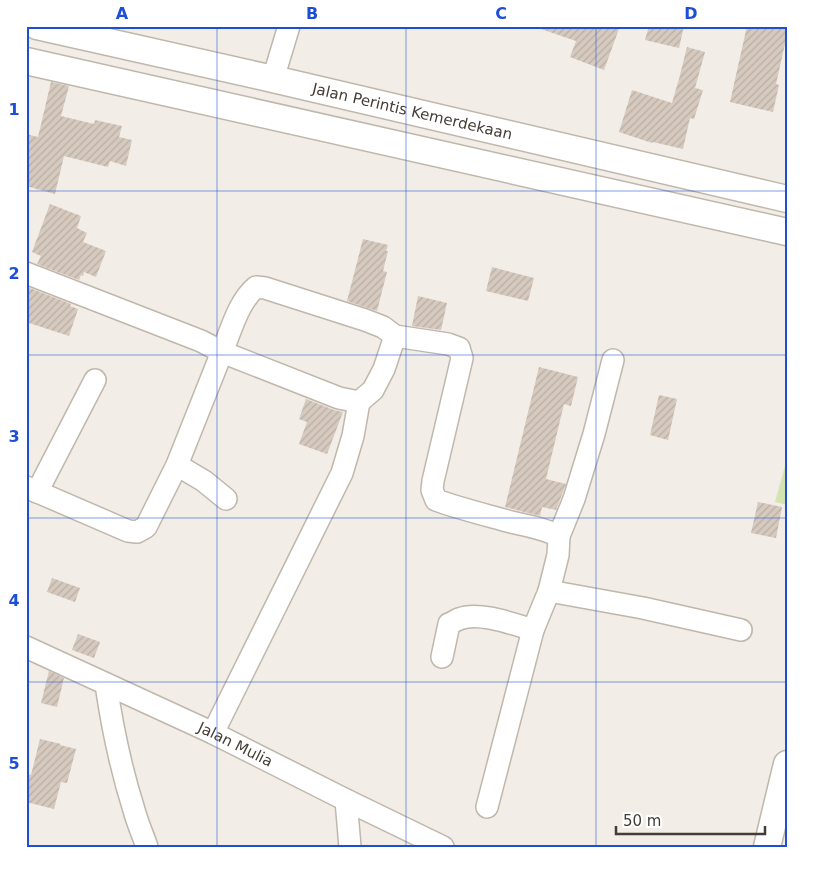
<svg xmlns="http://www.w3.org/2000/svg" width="813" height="873" font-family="'DejaVu Sans',sans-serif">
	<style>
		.green { fill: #d3e4b1 }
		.building { fill: url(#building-hatch) }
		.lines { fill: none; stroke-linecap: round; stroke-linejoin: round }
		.minor-casing { stroke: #c0b7ac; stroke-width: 24 }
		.tertiary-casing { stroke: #c0b7ac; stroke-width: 29 }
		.minor { stroke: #fff; stroke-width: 21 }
		.tertiary { stroke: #fff; stroke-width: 26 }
		.grid { fill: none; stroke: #1d4ed8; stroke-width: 1; stroke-opacity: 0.55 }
		.labels { text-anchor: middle; stroke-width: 4.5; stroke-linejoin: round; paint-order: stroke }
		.street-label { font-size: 15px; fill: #443d36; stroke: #fff }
		.neatline { fill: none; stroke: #1d4ed8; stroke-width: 2 }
		.grid-label { font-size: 16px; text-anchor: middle; font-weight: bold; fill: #1d4ed8 }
	</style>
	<defs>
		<pattern id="building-hatch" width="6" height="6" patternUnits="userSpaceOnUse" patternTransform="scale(1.25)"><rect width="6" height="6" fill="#d6cabf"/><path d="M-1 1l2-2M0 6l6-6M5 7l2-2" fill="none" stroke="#b9aea5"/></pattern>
	</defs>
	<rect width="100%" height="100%" fill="#f2ede6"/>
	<polygon class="green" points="787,459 787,505 775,502"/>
	<g class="building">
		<polygon points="541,26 620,26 604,70 570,57 576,41 541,29"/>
		<polygon points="649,26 684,26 679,48 645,40"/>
		<polygon points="747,26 787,26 787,35 776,84 779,85 773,112 730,102"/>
		<polygon points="687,47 705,52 695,88 703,90 694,119 690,118 683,149 653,142 652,143 619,132 632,90 672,103 678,82 678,83"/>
		<polygon points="51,82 69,86 61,116 94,124 95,120 122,126 119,137 132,140 126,166 110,161 108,167 64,156 55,194 26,186 26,134 38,137"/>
		<polygon points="50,204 81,216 77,228 87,233 83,242 106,251 96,277 84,272 83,276 81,275 79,280 37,264 41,256 32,252"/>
		<polygon points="363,239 388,245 386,251 388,251 383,271 387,272 377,311 347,301"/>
		<polygon points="492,267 534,278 528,301 486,291"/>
		<polygon points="27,287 71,304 70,306 78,309 69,336 26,322 26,290"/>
		<polygon points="418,296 447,303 441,330 412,326"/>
		<polygon points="539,367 578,377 571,406 564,404 546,479 566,484 556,510 542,507 540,516 505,507"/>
		<polygon points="659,395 677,399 668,440 650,435"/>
		<polygon points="306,399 334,410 343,412 327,454 299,444 307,422 299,419"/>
		<polygon points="758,502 782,507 776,538 751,533"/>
		<polygon points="52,578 80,588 75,602 47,592"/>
		<polygon points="78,634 100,642 94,658 72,650"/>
		<polygon points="49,671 64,678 57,707 41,703"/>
		<polygon points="40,739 61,744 60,745 76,749 67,783 61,782 54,809 26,802 26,774 31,775"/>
	</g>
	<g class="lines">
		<g class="minor-casing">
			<g id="minor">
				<polyline points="273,79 289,26"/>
				<polyline points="26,273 201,341 222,352 177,465 146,527 137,532 128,531 26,487"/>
				<path d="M 395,336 L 383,327 L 365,320 L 265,288 L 256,287 C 238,302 231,331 222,352 L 339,398 L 359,402 L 373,390 L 384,369 L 395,336 L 448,344 L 459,348 L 462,358 L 433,481 L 432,490 L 436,500 C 461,509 486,515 511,522 C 529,526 542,528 559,536 L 558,555 L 549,591 L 533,630 L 487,807"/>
				<polyline points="177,465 204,481 226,499"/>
				<polyline points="37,492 95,380"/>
				<polyline points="559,536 574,499 594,434 613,360"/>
				<polyline points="549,591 643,608 741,630"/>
				<path id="s1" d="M 26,647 L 213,733 L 346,800 L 443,847"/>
				<path d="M 442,657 L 449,624 C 452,623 456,620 459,619 C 479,611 513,624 533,630"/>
				<path d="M 106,684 C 112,726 121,769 134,810 C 137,822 143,835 147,847"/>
				<polyline points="213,733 342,473 353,436 359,402"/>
				<polyline points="346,800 350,847"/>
			</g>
		</g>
		<g class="tertiary-casing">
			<g id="tertiary">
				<path id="s2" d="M 37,26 L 273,79 L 787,199"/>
				<polyline points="26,61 787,232"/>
				<polyline points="767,847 787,764"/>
			</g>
		</g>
		<use href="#minor" class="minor"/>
		<use href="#tertiary" class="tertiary"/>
	</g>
	<path class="grid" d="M 217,26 L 217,847M 406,26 L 406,847M 596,26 L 596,847M 26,191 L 787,191M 26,355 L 787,355M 26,518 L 787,518M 26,682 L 787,682"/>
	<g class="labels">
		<g class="street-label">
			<text dy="5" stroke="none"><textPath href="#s2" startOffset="385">Jalan Perintis Kemerdekaan</textPath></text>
			<text dy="5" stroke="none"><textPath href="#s1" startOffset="231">Jalan Mulia</textPath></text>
		</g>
	</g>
	<rect width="813" height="873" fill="none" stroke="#ffffff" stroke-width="55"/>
	<path d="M616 826v8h149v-8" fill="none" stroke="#443d36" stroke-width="2.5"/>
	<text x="623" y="826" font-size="15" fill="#443d36" stroke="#ffffff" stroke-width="4" paint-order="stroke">50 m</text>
	<rect x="28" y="28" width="758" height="818" class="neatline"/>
	<g class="grid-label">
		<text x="122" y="19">A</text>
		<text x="312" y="19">B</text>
		<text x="501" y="19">C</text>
		<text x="691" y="19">D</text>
		<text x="14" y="115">1</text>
		<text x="14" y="279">2</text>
		<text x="14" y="442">3</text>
		<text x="14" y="606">4</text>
		<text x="14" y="769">5</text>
	</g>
</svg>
